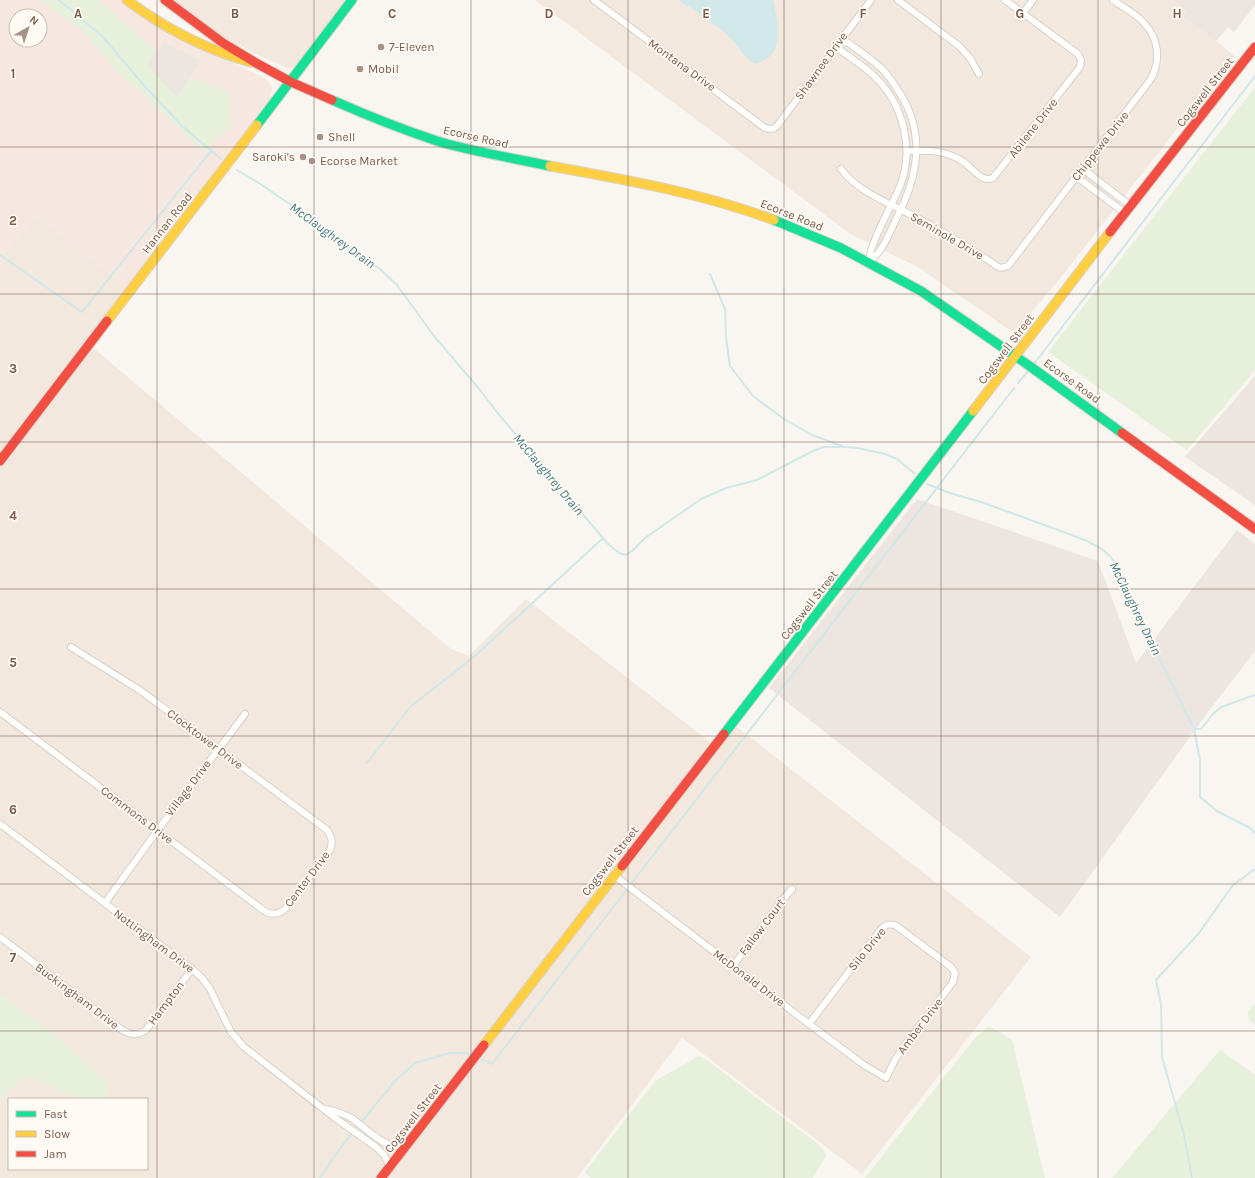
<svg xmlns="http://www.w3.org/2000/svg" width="1255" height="1178" font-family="Karla,sans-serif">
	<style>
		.residential { fill: #f2e8de; fill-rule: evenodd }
		.commercial { fill: #f6e8e1; fill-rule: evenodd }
		.industrial { fill: #ede5e0 }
		.green { fill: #e7f0db }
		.water { fill: #d0e8ea }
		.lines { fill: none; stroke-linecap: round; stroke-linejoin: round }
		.stream { stroke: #d0e8ea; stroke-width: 2 }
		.street-casing { stroke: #d7d1cb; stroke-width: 8 }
		.fast-casing { stroke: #d9d2cb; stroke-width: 11 }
		.slow-casing { stroke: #d9d2cb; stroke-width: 11 }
		.jam-casing { stroke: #d9d2cb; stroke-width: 11 }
		.street { stroke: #fefefd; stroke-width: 6 }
		.fast { stroke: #16e098; stroke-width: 9 }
		.slow { stroke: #ffcf43; stroke-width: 9 }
		.jam { stroke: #f24e42; stroke-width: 9 }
		.grid { fill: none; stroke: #7a5c4d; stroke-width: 1; stroke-opacity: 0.55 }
		.poi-dot { fill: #a69286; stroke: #fffaf3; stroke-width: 1.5 }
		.labels { text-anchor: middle; stroke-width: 3.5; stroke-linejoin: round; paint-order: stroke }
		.poi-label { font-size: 12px; fill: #7a5c4d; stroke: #fffaf3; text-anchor: start }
		.street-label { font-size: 12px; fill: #7a5c4d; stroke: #fffaf3 }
		.water-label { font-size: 13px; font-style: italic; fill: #437c86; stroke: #fffaf3 }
		.grid-label { font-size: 13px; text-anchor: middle; font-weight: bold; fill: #7a5c4d; stroke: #fffaf3; stroke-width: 3.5; stroke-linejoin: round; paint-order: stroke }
	</style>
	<rect width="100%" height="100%" fill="#f9f5f0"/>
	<g class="residential">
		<polygon points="171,0 347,0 302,60 297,65 293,67 288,68 260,56 218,34"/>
		<polygon points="535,0 1172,0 1187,11 1183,17 1216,41 1234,56 1062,276 1014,333 918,267 852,235"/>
		<polygon points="36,215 128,288 0,455 0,259"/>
		<path d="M 92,347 L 451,649 L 469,656 L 526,599 L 719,749 L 737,727 L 1031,957 L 862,1174 L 682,1038 L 577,1178 L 0,1178 L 0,468 ZM 9,1099 L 147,1099 L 147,1169 L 9,1169 Z"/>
	</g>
	<path class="commercial" d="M 0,0 L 121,0 L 127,4 L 198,46 L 264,78 L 268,81 L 271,85 L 272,89 L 270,98 L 218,169 L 128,288 L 36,215 L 0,259 ZM 16,16 L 40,16 L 40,40 L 16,40 Z"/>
	<g class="industrial">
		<polygon points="1172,0 1255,0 1255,5 1234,32 1228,27 1216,41 1183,17 1187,11"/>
		<polygon points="164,43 200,60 197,68 176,96 147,65"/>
		<polygon points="1255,376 1255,505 1185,457"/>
		<polygon points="917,499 1098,561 1136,663 1237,530 1255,544 1255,651 1205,716 1060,917 769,688"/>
	</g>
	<g class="green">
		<polygon points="39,0 99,0 157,52 147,65 176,96 190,77 229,92 231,126 203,152 138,89 121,76 81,29"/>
		<polygon points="1255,87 1255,370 1187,450 1048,352"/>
		<polygon points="0,992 67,1045 108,1084 107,1093 103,1099 78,1099 38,1080 25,1077 17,1083 0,1099"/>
		<polygon points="1255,1004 1255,1025 1250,1021 1248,1012"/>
		<polygon points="989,1026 1012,1040 1045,1178 865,1178 974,1039"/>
		<polygon points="1220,1050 1255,1075 1255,1178 1112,1178"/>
		<path d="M 698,1056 L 703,1057 L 818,1144 L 824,1151 L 826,1156 L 813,1178 L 591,1178 L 586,1174 L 585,1172 L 655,1081 C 669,1072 684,1066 698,1056 Z"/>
	</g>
	<path class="water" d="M 679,0 L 773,0 C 777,19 785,47 765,60 C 762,62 757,64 754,63 C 746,59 740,49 735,43 C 725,30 709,22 697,12 C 691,7 684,5 679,0 Z"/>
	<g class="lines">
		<g class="stream">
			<polyline points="58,0 70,9 103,37 141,82 182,126 221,159"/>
			<polyline points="237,170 262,185 291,205 327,233 380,269 397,285 434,336 480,390 496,411 607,543 619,553 626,555 632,551 645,538 701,499 726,488 757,480 815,450 824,447 845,447 858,448 885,454 897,459 915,474"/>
			<polyline points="0,255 82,312 211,151"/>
			<polyline points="710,274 725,309 726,338 730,366 753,396 784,419 812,435 842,446"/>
			<polyline points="1033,365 1255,76"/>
			<polyline points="1018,383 1029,370"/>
			<polyline points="927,484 950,493 984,503 1069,534 1087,541 1102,549 1110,556 1116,565 1139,617 1194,729 1200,760 1200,797 1217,811 1250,828 1255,833"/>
			<polyline points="1194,729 1201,729 1213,714 1221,707 1255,695"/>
			<polyline points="367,763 410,707 475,656 603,538"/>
			<polyline points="478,1058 492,1064 1014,388"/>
			<polyline points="320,1178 341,1147 395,1081 415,1063 450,1053 466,1053 472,1056"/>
			<polyline points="1192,1178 1184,1135 1162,1057 1161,1004 1156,980 1199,933 1233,885 1255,869"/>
		</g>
		<g class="street-casing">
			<g id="street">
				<path d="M 594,0 L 765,128 C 770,129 774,130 777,126 L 871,0"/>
				<polyline points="898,0 959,46 970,58 979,74"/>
				<polyline points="1023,13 1033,0"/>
				<path d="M 847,42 C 859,51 874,60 885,72 C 890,78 895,85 899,92 C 925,131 919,173 899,213 C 893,225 888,238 881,249 C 878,254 873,258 869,263 C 870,257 870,250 873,245 C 880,224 892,206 900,186 C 915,149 903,103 874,76 C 864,66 852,59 840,50 L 839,43 Z"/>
				<path d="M 907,151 C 928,150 947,150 965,163 C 973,169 982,183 993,178 L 1080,67 L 1081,60 L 1078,54 L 1005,0"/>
				<path d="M 841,169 C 859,194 897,206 923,221 C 948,234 971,249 994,264 C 999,269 1002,268 1008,266 L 1151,79 C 1161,60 1159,38 1143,22 C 1135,13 1123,7 1113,0"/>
				<polyline points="1083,169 1131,206"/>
				<polyline points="1077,177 1125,213"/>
				<path d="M 0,712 L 263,910 C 270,915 278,915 285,909 L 330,850 C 333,842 332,837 327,830 L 141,691 L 71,647"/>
				<polyline points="0,824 192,969 202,978 210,989 231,1032 244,1047 335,1118 376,1147 384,1155 390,1167"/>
				<path d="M 615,876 L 809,1024 L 864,1065 L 886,1078 L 896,1058 L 903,1048 L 953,982 L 955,973 L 951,967 L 895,925 C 890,924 887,924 882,928 L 809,1024"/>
				<polyline points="105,903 157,831 245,714"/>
				<path d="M 0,937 L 122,1030 C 131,1035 137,1036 146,1030 L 192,969"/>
				<polyline points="733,966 778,905 792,889"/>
				<path d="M 327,1109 C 336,1112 345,1114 353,1119 C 363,1126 383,1146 395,1146 C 399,1146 403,1144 407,1143"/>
			</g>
		</g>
		<g class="fast-casing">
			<g id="fast">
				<path d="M 332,100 C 366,115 401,129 437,141 C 474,152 513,158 550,166"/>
				<polyline points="257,125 352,0"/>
				<polyline points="774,220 841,248 921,291 1031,367 1122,433"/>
				<polyline points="724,734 973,411"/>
			</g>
		</g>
		<g class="slow-casing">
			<g id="slow">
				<path d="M 127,0 C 164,28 205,49 250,62"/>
				<path d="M 550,166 C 626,180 702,193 774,220"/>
				<polyline points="107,321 257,125"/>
				<polyline points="973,411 1110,232"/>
				<polyline points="484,1045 622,866"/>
			</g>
		</g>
		<g class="jam-casing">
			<g id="jam">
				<polyline points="165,0 223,43 256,63 291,82 332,100"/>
				<polyline points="1110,232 1255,47"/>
				<polyline points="1122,433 1255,529"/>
				<polyline points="0,461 107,321"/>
				<polyline points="622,866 724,734"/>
				<polyline points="381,1178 484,1045"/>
			</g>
		</g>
		<use href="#street" class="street"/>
		<use href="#fast" class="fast"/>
		<use href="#slow" class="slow"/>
		<use href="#jam" class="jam"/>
	</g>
	<path class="grid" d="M 157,0 L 157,1178M 314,0 L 314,1178M 471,0 L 471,1178M 628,0 L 628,1178M 784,0 L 784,1178M 941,0 L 941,1178M 1098,0 L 1098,1178M 0,147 L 1255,147M 0,294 L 1255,294M 0,442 L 1255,442M 0,589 L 1255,589M 0,736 L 1255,736M 0,884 L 1255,884M 0,1031 L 1255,1031"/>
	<g class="poi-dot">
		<circle cx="381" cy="47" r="4"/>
		<circle cx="360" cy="69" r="4"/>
		<circle cx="320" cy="137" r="4"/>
		<circle cx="303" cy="157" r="4"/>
		<circle cx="312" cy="161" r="4"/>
	</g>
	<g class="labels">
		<g class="poi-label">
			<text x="389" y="51">7-Eleven</text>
			<text x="368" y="73">Mobil</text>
			<text x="328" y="141">Shell</text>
			<text x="295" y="161" text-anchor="end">Saroki's</text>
			<text x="320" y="165">Ecorse Market</text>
		</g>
		<g class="street-label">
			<text transform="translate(682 65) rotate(36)" y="4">Montana Drive</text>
			<text transform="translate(821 66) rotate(-54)" y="4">Shawnee Drive</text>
			<text transform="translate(1205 92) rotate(-52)" y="4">Cogswell Street</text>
			<text transform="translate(1033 128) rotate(-52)" y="4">Abilene Drive</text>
			<text transform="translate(476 137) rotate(13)" y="4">Ecorse Road</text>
			<text transform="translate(1100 146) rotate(-52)" y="4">Chippewa Drive</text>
			<text transform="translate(792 215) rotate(22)" y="4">Ecorse Road</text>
			<text transform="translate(167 223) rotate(-52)" y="4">Hannan Road</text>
			<text transform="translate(947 236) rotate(30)" y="4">Seminole Drive</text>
			<text transform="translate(1006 349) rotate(-53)" y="4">Cogswell Street</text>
			<text transform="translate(1072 381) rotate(36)" y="4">Ecorse Road</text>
			<text transform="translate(809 605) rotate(-52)" y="4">Cogswell Street</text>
			<text transform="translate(205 739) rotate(37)" y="4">Clocktower Drive</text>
			<text transform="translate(188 788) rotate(-53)" y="4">Village Drive</text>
			<text transform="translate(137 815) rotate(37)" y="4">Commons Drive</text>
			<text transform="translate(610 861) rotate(-52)" y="4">Cogswell Street</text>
			<text transform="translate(307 879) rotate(-53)" y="4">Center Drive</text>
			<text transform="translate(762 927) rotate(-53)" y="4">Fallow Court</text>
			<text transform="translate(154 941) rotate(37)" y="4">Nottingham Drive</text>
			<text transform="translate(867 949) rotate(-51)" y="4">Silo Drive</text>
			<text transform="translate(749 978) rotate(37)" y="4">McDonald Drive</text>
			<text transform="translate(77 996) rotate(37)" y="4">Buckingham Drive</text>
			<text transform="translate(166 1003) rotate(-53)" y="4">Hampton</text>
			<text transform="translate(920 1026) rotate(-53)" y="4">Amber Drive</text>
			<text transform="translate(413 1118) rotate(-52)" y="4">Cogswell Street</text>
		</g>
		<g class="water-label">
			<text transform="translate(333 235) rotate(36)" y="5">McClaughrey Drain</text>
			<text transform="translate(549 474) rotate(50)" y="5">McClaughrey Drain</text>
			<text transform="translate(1136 608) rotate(64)" y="5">McClaughrey Drain</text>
		</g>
	</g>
	<g class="grid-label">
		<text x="78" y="18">A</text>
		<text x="235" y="18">B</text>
		<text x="392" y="18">C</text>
		<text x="549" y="18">D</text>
		<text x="706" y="18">E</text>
		<text x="863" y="18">F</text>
		<text x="1020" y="18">G</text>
		<text x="1177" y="18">H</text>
		<text x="13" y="78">1</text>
		<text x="13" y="225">2</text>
		<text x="13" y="373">3</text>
		<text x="13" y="520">4</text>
		<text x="13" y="667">5</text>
		<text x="13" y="814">6</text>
		<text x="13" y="962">7</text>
	</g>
	<rect x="8" y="1098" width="140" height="72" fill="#fffaf3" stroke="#cabbb1"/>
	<rect x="16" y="1111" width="20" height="6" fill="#16e098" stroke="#cabbb1"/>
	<text x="44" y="1118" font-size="12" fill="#7a5c4d">Fast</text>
	<rect x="16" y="1131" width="20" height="6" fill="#ffcf43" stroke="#cabbb1"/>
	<text x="44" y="1138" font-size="12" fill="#7a5c4d">Slow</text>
	<rect x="16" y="1151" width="20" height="6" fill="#f24e42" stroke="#cabbb1"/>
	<text x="44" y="1158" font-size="12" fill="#7a5c4d">Jam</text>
	<g transform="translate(28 28) rotate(39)"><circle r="19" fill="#fffaf3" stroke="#cabbb1"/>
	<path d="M0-3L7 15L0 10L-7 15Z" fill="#a69286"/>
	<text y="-6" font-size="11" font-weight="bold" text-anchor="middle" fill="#7a5c4d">N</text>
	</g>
</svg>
